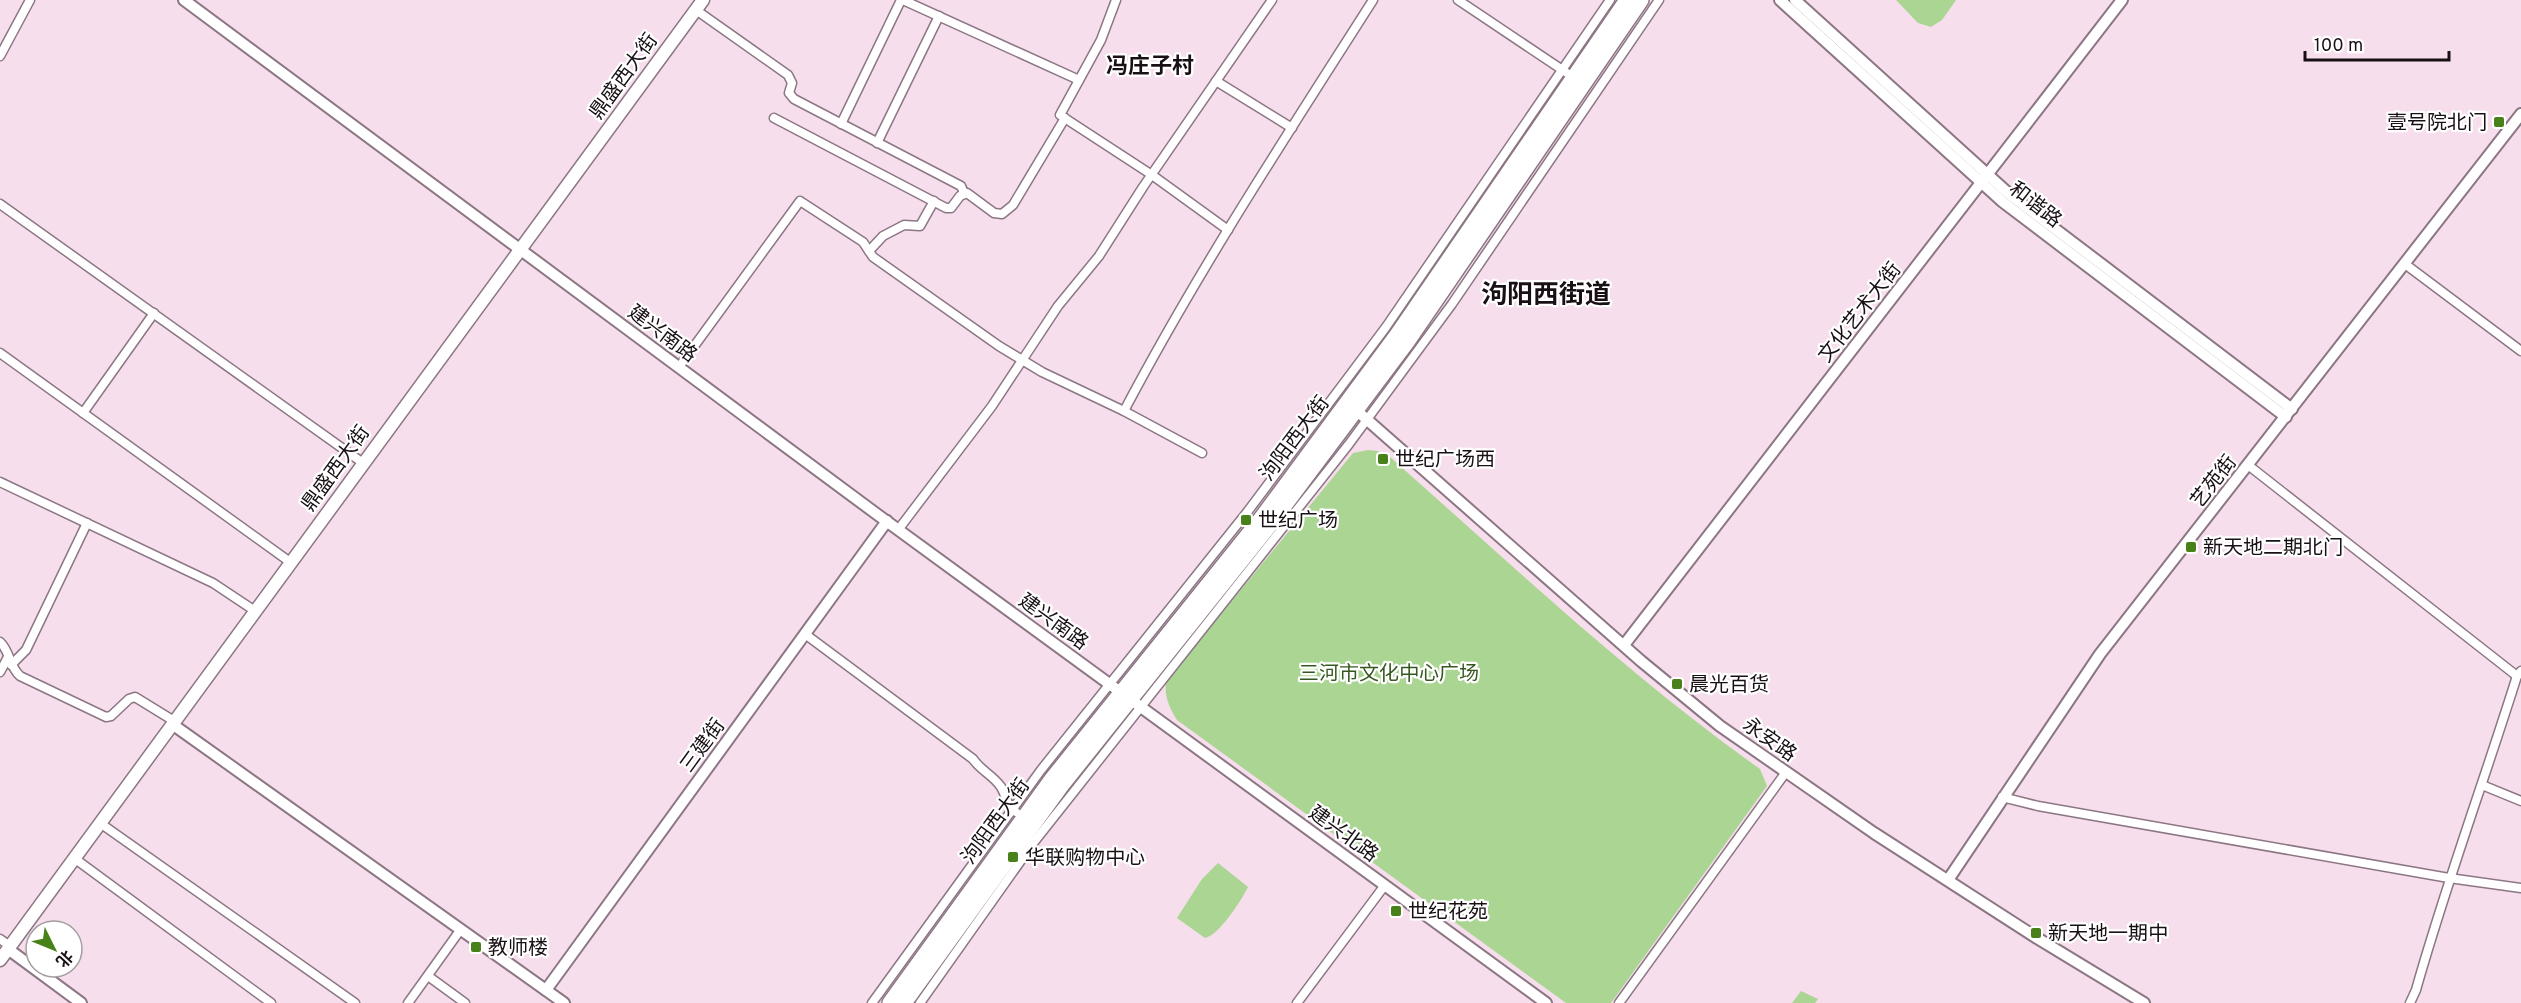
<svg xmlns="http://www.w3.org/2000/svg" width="2521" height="1003" font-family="Overpass,'Noto Sans SC',sans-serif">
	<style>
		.green { fill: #abd593 }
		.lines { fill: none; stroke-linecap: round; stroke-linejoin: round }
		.minor-casing { stroke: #8c7684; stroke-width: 11 }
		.tertiary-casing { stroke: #8c7684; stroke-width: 14 }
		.secondary-casing { stroke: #8c7684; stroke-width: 15 }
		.trunk-casing { stroke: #8c7684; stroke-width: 18 }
		.minor { stroke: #fff; stroke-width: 8 }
		.tertiary { stroke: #fff; stroke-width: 10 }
		.secondary { stroke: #fff; stroke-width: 12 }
		.trunk { stroke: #fff; stroke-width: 15 }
		.poi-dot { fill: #488019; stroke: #fff; stroke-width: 2 }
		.labels { text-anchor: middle; stroke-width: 4.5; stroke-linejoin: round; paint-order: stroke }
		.street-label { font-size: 20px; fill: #181015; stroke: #fff }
		.poi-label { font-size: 20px; fill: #181015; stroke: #fff; text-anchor: start }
		.park-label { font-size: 20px; fill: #36571f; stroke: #fff }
		.quarter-label { font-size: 22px; font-weight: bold; fill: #181015; stroke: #fff }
		.district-label { font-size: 26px; font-weight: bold; fill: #181015; stroke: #fff }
	</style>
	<rect width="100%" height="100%" fill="#f6deed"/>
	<g class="green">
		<polygon points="1896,0 1956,0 1942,20 1931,27 1918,23"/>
		<path d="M 1368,450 L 1378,451 L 1390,457 C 1511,564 1629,676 1760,769 L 1767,786 L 1611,1003 L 1566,1003 L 1177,720 C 1169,707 1164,696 1166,681 L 1353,453 Z"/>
		<path d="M 1218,863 L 1248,887 C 1241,901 1219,935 1205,938 L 1177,918 L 1202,879 Z"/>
		<polygon points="1801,991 1818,999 1815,1003 1792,1003"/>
	</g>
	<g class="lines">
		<g class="minor-casing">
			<g id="minor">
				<polyline points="903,0 1079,80"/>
				<polyline points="1116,0 1101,40 1060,115 1152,175 1228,230"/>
				<polyline points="1458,0 1567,73"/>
				<polyline points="696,10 788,75 792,83 789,93 794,99 961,186 964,193"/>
				<polyline points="0,56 30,0"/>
				<polyline points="1216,81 1292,128"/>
				<polyline points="774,118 946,208 951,208 960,196 967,193 994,213 1002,214 1013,205 1065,118"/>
				<polyline points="841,124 901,0"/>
				<polyline points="877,143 939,16"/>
				<polyline points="0,204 363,463"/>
				<polyline points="869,251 883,236 904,225 920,226 934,201"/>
				<polyline points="2405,264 2521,351"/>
				<polyline points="0,353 290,562"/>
				<polyline points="679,367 800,201 863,242 873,257 999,346 1042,372 1124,411 1202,453"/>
				<path d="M 1124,411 C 1199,269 1287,135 1373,0"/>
				<polyline points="83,413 154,313"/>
				<polyline points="2248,465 2517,676"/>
				<polyline points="0,482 213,583 255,611"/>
				<polyline points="898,530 992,406 1058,306 1099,256 1143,187 1272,0"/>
				<path d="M 805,634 L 973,759 C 980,770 994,776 1001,787 C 1008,798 1004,803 1016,812"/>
				<path d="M 0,642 C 10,651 9,666 20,676 L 106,717 L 111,716 L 129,699 L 135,697 L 174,721"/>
				<polyline points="11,665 26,650 87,523"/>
				<polyline points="0,672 8,657"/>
				<polyline points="2482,785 2521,801"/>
				<polyline points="2002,797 2038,806 2449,878 2521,888"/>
				<polyline points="100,823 355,1003"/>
				<polyline points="74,858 271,1003"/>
				<polyline points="0,939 10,946"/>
				<polyline points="428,976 465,1003"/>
				<polyline points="408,1003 461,929"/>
				<polyline points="872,1003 1041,770 1248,511 1386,327 1610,0"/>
				<polyline points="920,1003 1034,842 1349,444 1452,304 1659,0"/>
				<polyline points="1297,1003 1385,885"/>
				<polyline points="1619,1003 1786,772"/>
				<path d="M 2410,1003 L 2416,990 C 2446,884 2484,781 2517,676 L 2521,671"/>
			</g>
		</g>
		<g class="tertiary-casing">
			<g id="tertiary">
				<polyline points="184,0 878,515 1546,1003"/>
				<polyline points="1780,0 2003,202 2286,417"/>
				<polyline points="1795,0 2009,194 2292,409"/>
				<polyline points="1356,410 1641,661 1720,726 1874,833 2037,938 2144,1003"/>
				<polyline points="1624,645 2122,0"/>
				<polyline points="172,724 564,1003"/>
				<polyline points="1948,880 2100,654 2521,114"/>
				<polyline points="8,949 81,1003"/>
				<polyline points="546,990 887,521"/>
			</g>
		</g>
		<g class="secondary-casing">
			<polyline id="secondary" points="0,960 703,0"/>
		</g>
		<g class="trunk-casing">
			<g id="trunk">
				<polyline points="890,1003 1052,779 1260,520 1397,335 1627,0"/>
				<polyline points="904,1003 1061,786 1269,526 1407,342 1641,0"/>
			</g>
		</g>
		<use href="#minor" class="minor"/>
		<use href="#tertiary" class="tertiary"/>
		<use href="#secondary" class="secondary"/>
		<use href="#trunk" class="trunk"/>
	</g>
	<g class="poi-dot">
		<rect x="2493" y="116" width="12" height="12" rx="3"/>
		<rect x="1377" y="453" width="12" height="12" rx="3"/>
		<rect x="1240" y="514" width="12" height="12" rx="3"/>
		<rect x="2185" y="541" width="12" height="12" rx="3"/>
		<rect x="1671" y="678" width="12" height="12" rx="3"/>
		<rect x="1007" y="851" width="12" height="12" rx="3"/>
		<rect x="1390" y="905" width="12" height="12" rx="3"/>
		<rect x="2030" y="927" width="12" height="12" rx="3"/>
		<rect x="470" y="941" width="12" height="12" rx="3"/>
	</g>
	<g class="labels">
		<g class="street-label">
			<text transform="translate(623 76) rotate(-54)" y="7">鼎盛西大街</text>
			<text transform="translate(2036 204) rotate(38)" y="7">和谐路</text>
			<text transform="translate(1859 312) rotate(-52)" y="7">文化艺术大街</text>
			<text transform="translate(663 333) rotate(37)" y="7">建兴南路</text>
			<text transform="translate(1294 438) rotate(-53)" y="7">泃阳西大街</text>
			<text transform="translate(335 468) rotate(-54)" y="7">鼎盛西大街</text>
			<text transform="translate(2213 481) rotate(-52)" y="7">艺苑街</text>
			<text transform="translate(1054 621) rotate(36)" y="7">建兴南路</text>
			<text transform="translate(1770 739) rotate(35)" y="7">永安路</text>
			<text transform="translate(702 745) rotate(-54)" y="7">三建街</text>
			<text transform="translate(995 821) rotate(-54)" y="7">泃阳西大街</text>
			<text transform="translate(1344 833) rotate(36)" y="7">建兴北路</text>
		</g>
		<g class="poi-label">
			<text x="2487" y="129" text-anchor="end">壹号院北门</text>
			<text x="1395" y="466">世纪广场西</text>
			<text x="1258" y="527">世纪广场</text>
			<text x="2203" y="554">新天地二期北门</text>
			<text x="1689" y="691">晨光百货</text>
			<text x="1025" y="864">华联购物中心</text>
			<text x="1408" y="918">世纪花苑</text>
			<text x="2048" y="940">新天地一期中</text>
			<text x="488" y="954">教师楼</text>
		</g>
		<g class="park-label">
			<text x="1389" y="680">三河市文化中心广场</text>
		</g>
		<g class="quarter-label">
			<text x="1150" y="73">冯庄子村</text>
		</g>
		<g class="district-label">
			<text x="1546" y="303">泃阳西街道</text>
		</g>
	</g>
	<g transform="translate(54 949) rotate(133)"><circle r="28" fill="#ffffff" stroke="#a39fa1" stroke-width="1.5"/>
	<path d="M0-4.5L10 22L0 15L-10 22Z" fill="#488019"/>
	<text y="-9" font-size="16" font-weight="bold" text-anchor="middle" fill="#181015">北</text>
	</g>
	<path d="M2305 51v9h144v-9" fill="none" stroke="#181015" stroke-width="3"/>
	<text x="2314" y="51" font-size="18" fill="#181015" stroke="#ffffff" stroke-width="4.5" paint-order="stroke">100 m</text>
</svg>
